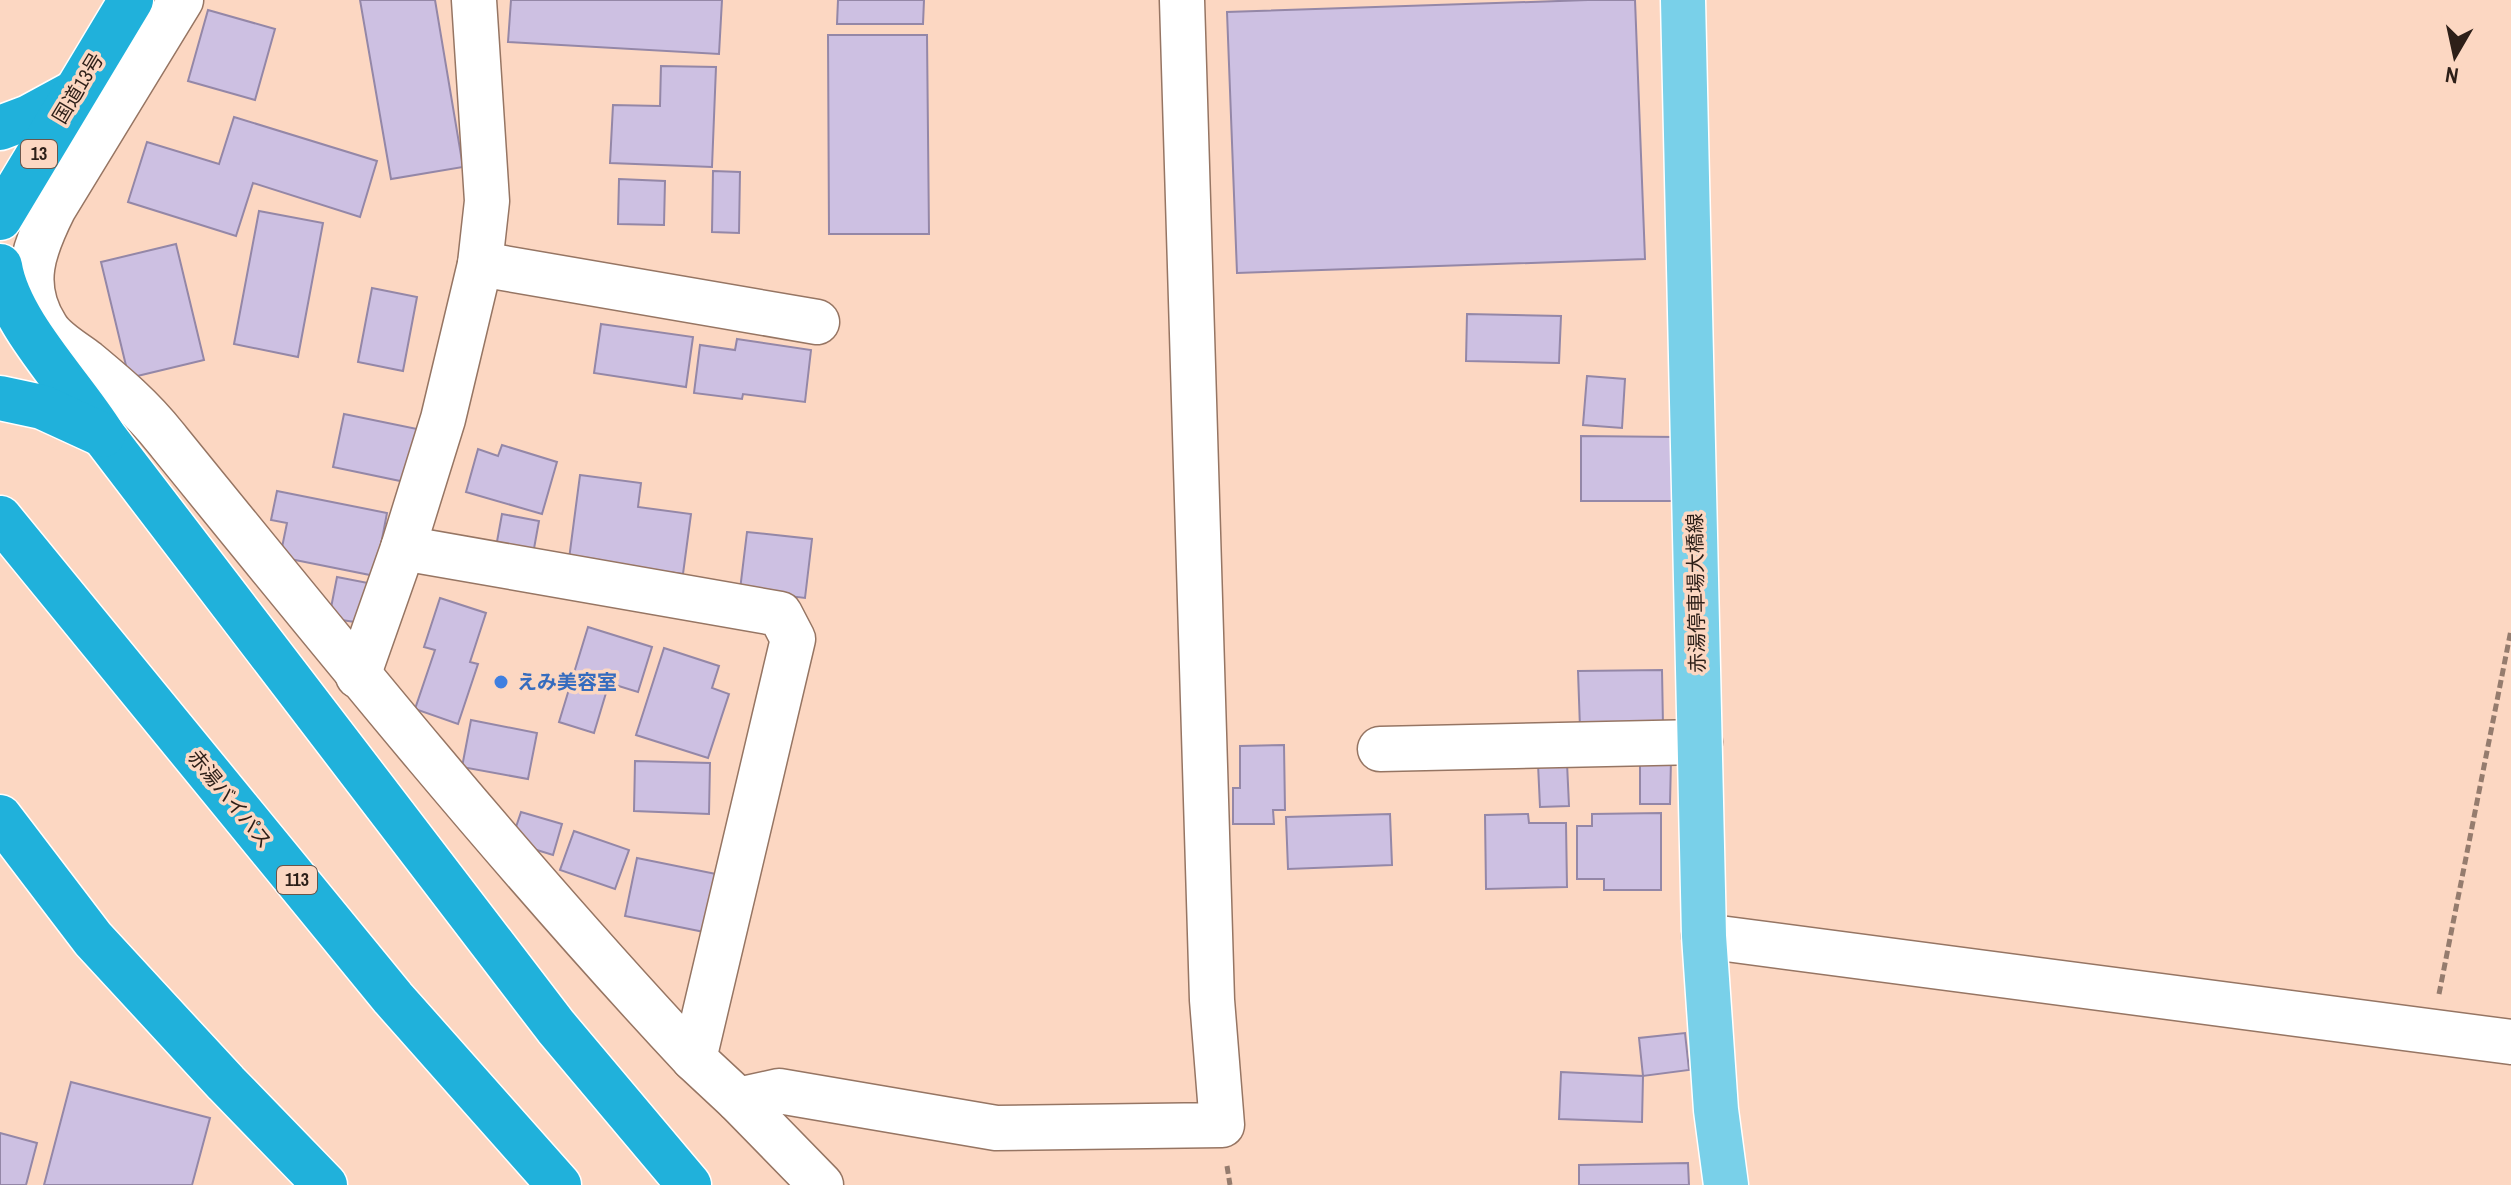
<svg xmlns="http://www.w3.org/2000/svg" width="2511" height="1185" font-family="'Archivo Narrow','Noto Sans JP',sans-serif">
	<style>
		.building { fill: #cdc0e2; stroke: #9487a7; stroke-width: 2 }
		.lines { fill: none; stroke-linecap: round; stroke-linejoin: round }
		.minor-casing { stroke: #967563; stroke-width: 47 }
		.major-casing { stroke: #fff; stroke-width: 47 }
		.highway-casing { stroke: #fff; stroke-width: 47 }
		.path { stroke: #957c6e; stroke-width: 5; stroke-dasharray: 8 4; stroke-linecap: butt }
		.minor { stroke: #fff; stroke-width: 44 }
		.major { stroke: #79d0e9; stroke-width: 44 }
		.highway { stroke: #20b1db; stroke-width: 44 }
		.shop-dot { fill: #3f7fe0; stroke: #fcd7c2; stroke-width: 3 }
		.labels { text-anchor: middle; stroke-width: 7; stroke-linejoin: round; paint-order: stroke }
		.shield { fill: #fcd7c2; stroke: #6b564b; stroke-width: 2 }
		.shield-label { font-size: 18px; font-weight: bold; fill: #2d1f18 }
		.street-label { font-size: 20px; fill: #2d1f18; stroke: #fcd7c2 }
		.shop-label { font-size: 20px; font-weight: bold; fill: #366cbe; stroke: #fcd7c2; text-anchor: start }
	</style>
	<rect width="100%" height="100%" fill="#fcd7c2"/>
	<g class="building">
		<polygon points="360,0 435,0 463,167 391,179"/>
		<polygon points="511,0 722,0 719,54 508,42"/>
		<polygon points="838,0 924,0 923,24 837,24"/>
		<polygon points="1588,0 1635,0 1645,259 1237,273 1227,12"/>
		<polygon points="208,10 275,29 255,100 188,81"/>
		<polygon points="828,35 927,35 929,234 829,234"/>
		<polygon points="661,66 716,67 712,167 610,163 613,105 660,106"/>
		<polygon points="234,117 377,161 360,217 253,183 236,236 128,202 147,142 219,164"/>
		<polygon points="713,171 740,172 739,233 712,232"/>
		<polygon points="619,179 665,181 664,225 618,224"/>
		<polygon points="259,211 323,223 298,357 234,344"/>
		<polygon points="176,244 204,360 129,378 101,262"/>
		<polygon points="372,288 417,297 403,371 358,362"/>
		<polygon points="1467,314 1561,316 1559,363 1466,361"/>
		<polygon points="601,324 693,337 686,387 594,373"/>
		<polygon points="737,339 811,350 805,402 743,394 742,399 694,393 700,345 735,350"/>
		<polygon points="1587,376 1625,379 1622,428 1583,425"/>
		<polygon points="344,414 417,429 405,482 333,467"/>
		<polygon points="1581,436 1676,437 1676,501 1581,501"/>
		<polygon points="502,445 557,462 542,514 466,492 478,449 498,456"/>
		<polygon points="580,475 641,483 638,507 691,514 683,574 569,559"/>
		<polygon points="277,491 387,513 375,576 280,557 287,523 271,520"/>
		<polygon points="502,514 539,521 533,554 496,547"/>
		<polygon points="747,532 812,539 805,598 740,590"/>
		<polygon points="337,577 368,583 361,623 329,618"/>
		<polygon points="440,598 486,613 470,662 478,664 458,724 415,709 435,650 424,647"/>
		<polygon points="588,627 652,647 638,692 609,683 594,733 559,722"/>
		<polygon points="664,648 719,666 712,688 729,694 708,758 636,735"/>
		<polygon points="1662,670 1663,726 1580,728 1578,671"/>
		<polygon points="471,720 537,733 528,779 462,767"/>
		<polygon points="1284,745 1285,810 1273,810 1274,824 1233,824 1233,788 1240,788 1240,746"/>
		<polygon points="1640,759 1671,759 1670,804 1640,804"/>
		<polygon points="635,761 710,763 709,814 634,811"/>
		<polygon points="1567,763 1569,806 1540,807 1538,764"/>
		<polygon points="521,812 562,824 553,855 511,842"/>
		<polygon points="1661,813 1661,890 1604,890 1604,879 1577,879 1577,826 1592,826 1592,814"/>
		<polygon points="1390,814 1392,865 1288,869 1286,817"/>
		<polygon points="1528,814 1529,823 1566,823 1567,887 1486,889 1485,815"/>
		<polygon points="574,831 629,850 615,889 560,870"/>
		<polygon points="637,858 721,875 709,933 625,916"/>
		<polygon points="1685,1033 1689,1070 1643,1076 1639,1038"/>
		<polygon points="1561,1072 1643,1076 1642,1122 1559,1119"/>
		<polygon points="71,1082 210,1118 192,1185 44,1185"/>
		<polygon points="0,1133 37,1143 26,1185 0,1185"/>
		<polygon points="1688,1163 1689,1185 1579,1185 1579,1165"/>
	</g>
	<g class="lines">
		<g class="minor-casing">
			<g id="minor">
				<path d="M 181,0 L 54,208 C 34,248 19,285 46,327 C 54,341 74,352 87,362 C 116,386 142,408 165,437 C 337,649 508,860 694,1059"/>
				<polyline points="480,264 817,322"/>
				<polyline points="403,548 780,614 793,639 694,1059 738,1100 779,1091 996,1128 1222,1125 1212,1000 1182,0"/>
				<polyline points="358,676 403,548 443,419 480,264 487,201 474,0"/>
				<polyline points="1380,749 1700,742"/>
				<polyline points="1704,936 2511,1042"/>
				<polyline points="738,1100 821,1185"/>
			</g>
		</g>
		<g class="major-casing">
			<polyline id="major" points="1683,0 1704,936 1716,1110 1726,1185"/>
		</g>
		<g class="highway-casing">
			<g id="highway">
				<polyline points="0,128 29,117 75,92"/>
				<polyline points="0,218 131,0"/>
				<path d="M 0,266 C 9,323 72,385 103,435 L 556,1027 L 689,1185"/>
				<polyline points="0,398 42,407 103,435"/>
				<polyline points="0,518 393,998 559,1185"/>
				<polyline points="0,817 93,939 226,1083 325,1185"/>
			</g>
		</g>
		<g class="path">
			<polyline points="2439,994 2511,630"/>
			<polyline points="1227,1166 1230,1185"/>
		</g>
		<use href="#minor" class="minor"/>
		<use href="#major" class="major"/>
		<use href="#highway" class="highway"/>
	</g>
	<circle class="shop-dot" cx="501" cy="682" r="8"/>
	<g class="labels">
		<g class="shield">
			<rect x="21" y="140" width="36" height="28" rx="6"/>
			<rect x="277" y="866" width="40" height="28" rx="6"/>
		</g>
		<g class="shield-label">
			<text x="39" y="160">13</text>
			<text x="297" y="886">113</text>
		</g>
		<g class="street-label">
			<text transform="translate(78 88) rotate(-59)" y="7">国道13号</text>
			<text transform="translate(1696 593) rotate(-91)" y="7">赤湯停車場大橋線</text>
			<text transform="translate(230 799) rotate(51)" y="7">赤湯バイパス</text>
		</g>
		<g class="shop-label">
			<text x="517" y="689">えみ美容室</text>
		</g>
	</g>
	<g transform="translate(2455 56) rotate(189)" stroke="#fcd7c2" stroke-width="6" paint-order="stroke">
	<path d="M0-6L14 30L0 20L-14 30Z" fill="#2d1f18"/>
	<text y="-12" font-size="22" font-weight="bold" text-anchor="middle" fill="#2d1f18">N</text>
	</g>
</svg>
